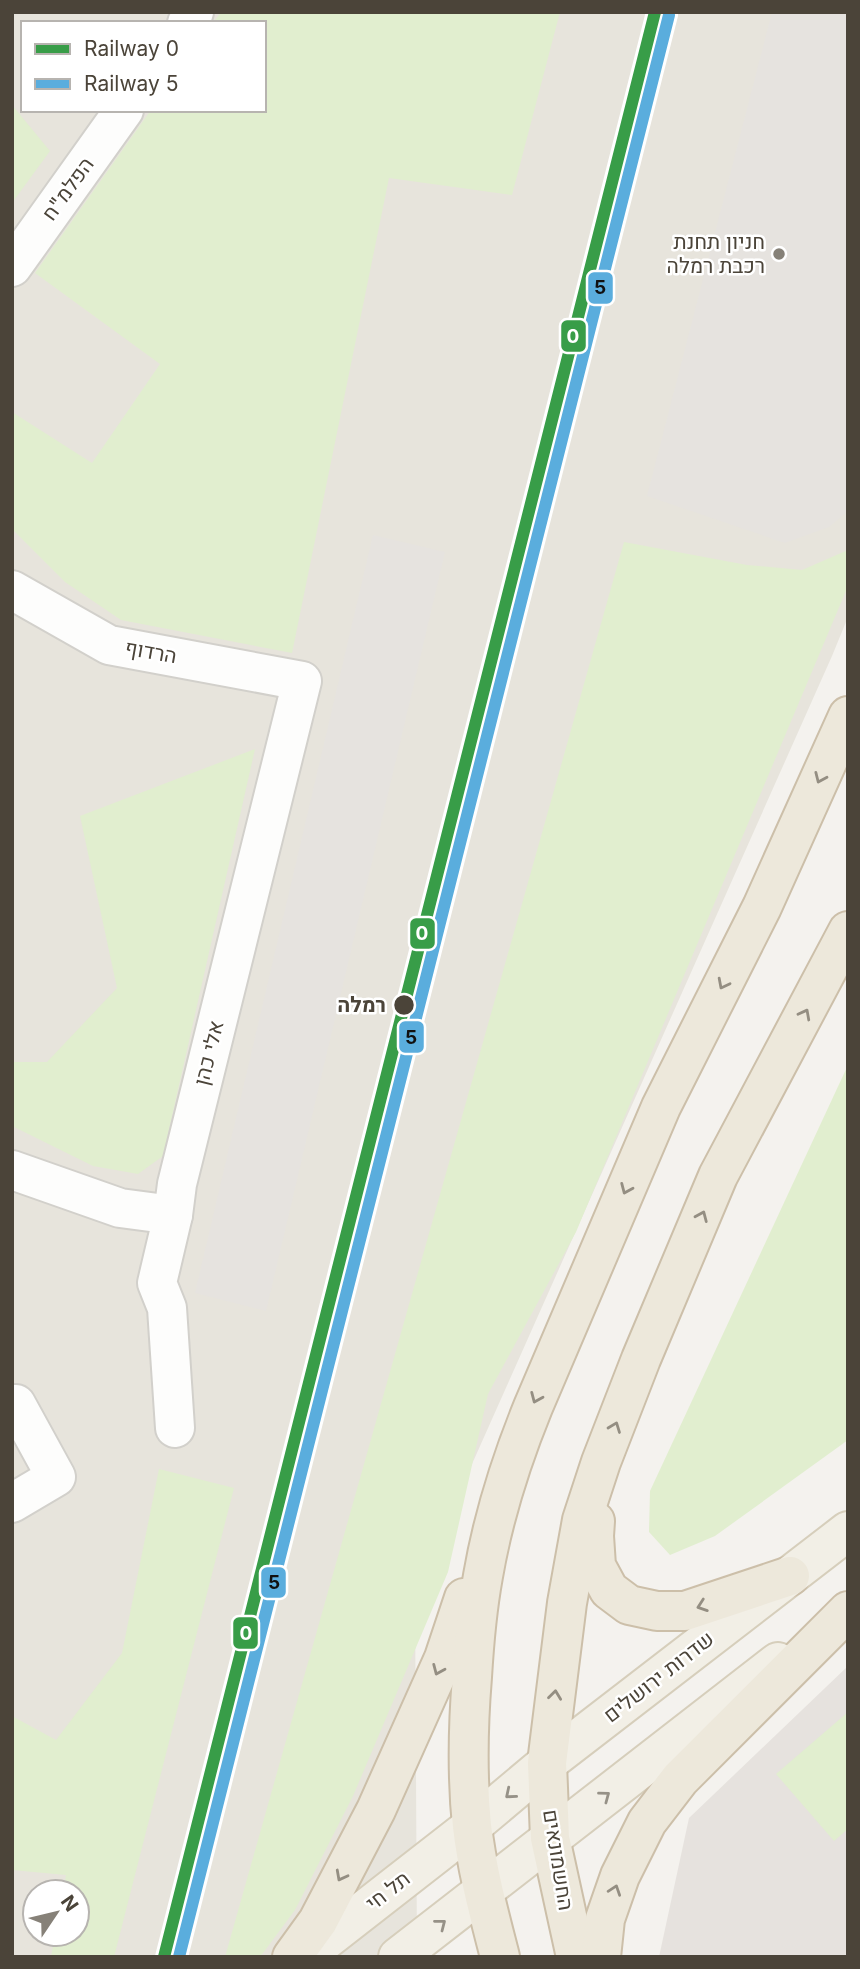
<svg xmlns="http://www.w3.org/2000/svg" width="860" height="1969" font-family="Inter,Heebo,sans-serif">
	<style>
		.residential { fill: #e7e4dc; fill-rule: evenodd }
		.industrial { fill: #e6e2de }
		.green { fill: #e1eecf }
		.parking { fill: #e6e3df }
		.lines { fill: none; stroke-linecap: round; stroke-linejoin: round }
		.minor-casing { stroke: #d2d0cb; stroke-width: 42 }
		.major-casing { stroke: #d6cebb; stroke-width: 42 }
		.highway-casing { stroke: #ccbfa9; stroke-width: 42 }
		.minor { stroke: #fdfdfc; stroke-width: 38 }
		.major { stroke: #f2efe6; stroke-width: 38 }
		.highway { stroke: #ede8db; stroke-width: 38 }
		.rail-1-casing { stroke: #fff; stroke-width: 18 }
		.rail-2-casing { stroke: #fff; stroke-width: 18 }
		.rail-1 { stroke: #389d48; stroke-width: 12 }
		.rail-2 { stroke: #5aaddd; stroke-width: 12 }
		.oneway { stroke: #948e82 }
		.oneway2 { stroke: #969187 }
		.poi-dot { fill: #868178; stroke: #fff; stroke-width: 2.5 }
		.stop-dot { fill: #4b4439; stroke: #fff; stroke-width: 2.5 }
		.labels { text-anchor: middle; stroke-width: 5; stroke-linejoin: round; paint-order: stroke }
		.street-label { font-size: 21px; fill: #4b4439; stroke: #fff }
		.poi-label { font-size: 21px; fill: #4b4439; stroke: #fff; text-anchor: end }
		.stop-label { font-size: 21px; font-weight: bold; fill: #4b4439; stroke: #fff; text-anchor: end }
		.line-badge { stroke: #fff; stroke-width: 2.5 }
		.badge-label { font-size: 19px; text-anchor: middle; font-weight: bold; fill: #fff }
		.pale-badge-label { font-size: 19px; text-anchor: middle; font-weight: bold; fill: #111 }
	</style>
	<rect width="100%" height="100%" fill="#f4f2ee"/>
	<path class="residential" d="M 12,12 L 848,12 L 848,617 L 832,656 L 415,1592 L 417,1957 L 12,1957 ZM 23,23 L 264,23 L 264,110 L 23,110 ZM 35,1892 L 77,1892 L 77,1934 L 35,1934 Z"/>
	<polygon class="industrial" points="848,1666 848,1957 659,1957 689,1818"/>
	<g class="green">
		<polygon points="221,12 560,12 512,195 389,178 292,653 121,620 65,582 12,529 12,412 92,463 160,364 35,273 151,110 264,110 264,23 213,23"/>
		<polygon points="12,105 50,151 12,203"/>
		<polygon points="624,542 747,565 802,570 848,550 848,586 576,1232 488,1394 448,1572 353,1796 295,1910 263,1953 259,1957 225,1957"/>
		<polygon points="255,749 163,1156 138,1174 93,1166 12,1126 12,1062 47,1062 117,988 80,816"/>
		<polygon points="848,1065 848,1440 715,1536 670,1555 649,1532 650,1491"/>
		<polygon points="159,1469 234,1488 114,1957 51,1957 55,1934 77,1934 77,1892 63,1892 66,1875 12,1870 12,1716 56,1740 122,1653"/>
		<polygon points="848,1712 848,1829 834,1841 776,1774"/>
	</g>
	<g class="parking">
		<polygon points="772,12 848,12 848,511 829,527 785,543 647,496"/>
		<polygon points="373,535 445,552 266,1311 195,1293"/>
	</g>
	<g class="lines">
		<g class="minor-casing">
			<g id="minor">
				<polyline points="187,23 194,12"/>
				<polyline points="12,267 124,110"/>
				<polyline points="12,590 109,645 302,681 177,1184 173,1215 157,1283 167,1308 175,1428"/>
				<polyline points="12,1170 120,1208 173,1215"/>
				<polyline points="12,1503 56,1477 16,1404"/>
			</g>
		</g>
		<g class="major-casing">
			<g id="major">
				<polyline points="304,1957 472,1826 547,1763 848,1531"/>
				<polyline points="398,1957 778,1662"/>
			</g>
		</g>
		<g class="highway-casing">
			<g id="highway">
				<polyline points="595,1521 594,1536 596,1566 609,1590 629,1605 657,1611 685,1611 790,1576"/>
				<polyline points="292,1957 318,1921 376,1810 444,1658 464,1598"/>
				<path d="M 500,1957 C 489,1914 477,1870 472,1826 C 467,1776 468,1726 472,1677 C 474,1643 477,1609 483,1576 C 493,1518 511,1461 533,1407 L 661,1107 L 762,907 L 848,716"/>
				<polyline points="576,1957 550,1838 547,1763 567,1603 582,1520 601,1462 641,1359 718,1176 848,931"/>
				<polyline points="601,1957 605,1919 620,1876 647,1822 680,1779 848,1611"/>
			</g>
		</g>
		<use href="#minor" class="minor"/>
		<use href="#major" class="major"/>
		<use href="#highway" class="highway"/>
		<g class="rail-1-casing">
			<polyline id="rail-1" points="164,1957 655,12"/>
		</g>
		<g class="rail-2-casing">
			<polyline id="rail-2" points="179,1957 669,15"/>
		</g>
		<use href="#rail-1" class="rail-1"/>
		<use href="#rail-2" class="rail-2"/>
	</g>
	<defs><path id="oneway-chevron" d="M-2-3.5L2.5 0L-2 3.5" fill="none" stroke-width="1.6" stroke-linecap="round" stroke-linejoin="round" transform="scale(1.75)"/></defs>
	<g class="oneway">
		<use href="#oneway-chevron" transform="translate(820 778) rotate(114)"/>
		<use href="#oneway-chevron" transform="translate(723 984) rotate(117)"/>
		<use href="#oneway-chevron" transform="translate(805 1014) rotate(-62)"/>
		<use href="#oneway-chevron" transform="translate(626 1189) rotate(113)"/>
		<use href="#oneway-chevron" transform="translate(702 1216) rotate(-67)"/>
		<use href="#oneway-chevron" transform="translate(536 1398) rotate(113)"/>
		<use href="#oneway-chevron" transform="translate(615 1427) rotate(-69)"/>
		<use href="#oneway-chevron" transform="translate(702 1606) rotate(161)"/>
		<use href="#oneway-chevron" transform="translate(438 1670) rotate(113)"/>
		<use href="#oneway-chevron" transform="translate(555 1695) rotate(-83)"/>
		<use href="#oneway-chevron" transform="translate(341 1876) rotate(118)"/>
		<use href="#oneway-chevron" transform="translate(615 1890) rotate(-71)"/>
	</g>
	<g class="oneway2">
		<use href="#oneway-chevron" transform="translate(510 1794) rotate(140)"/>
		<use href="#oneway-chevron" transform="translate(605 1796) rotate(-37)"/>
		<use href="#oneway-chevron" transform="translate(441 1924) rotate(-38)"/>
	</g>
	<circle class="poi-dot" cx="779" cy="254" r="7"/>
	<circle class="stop-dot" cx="404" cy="1005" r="11"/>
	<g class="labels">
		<g class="street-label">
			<text transform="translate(68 189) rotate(-54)" y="7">הפלמ"ח</text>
			<text transform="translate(151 652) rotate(10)" y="7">הרדוף</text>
			<text transform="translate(209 1053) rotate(-76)" y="7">אלי כהן</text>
			<text transform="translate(659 1677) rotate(-38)" y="7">שדרות ירושלים</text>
			<text transform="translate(558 1860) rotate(81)" y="7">החשמונאים</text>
			<text transform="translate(388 1891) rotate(-38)" y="7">תל חי</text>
		</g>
		<g class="poi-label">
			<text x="765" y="249">חניון תחנת<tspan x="765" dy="24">רכבת רמלה</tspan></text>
		</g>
		<g class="stop-label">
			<text x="386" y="1012">רמלה</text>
		</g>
	</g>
	<g class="line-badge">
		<rect x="587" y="271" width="27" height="34" rx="7" fill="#5aaddd"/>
		<rect x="560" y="319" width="27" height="34" rx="7" fill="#389d48"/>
		<rect x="409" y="917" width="27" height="33" rx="7" fill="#389d48"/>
		<rect x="398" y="1020" width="27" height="34" rx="7" fill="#5aaddd"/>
		<rect x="260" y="1566" width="27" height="33" rx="7" fill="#5aaddd"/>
		<rect x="232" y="1616" width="27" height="34" rx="7" fill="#389d48"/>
	</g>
	<g class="badge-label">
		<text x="573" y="343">0</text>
		<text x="422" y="940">0</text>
		<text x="246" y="1640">0</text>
	</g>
	<g class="pale-badge-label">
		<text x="600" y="294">5</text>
		<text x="411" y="1044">5</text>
		<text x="274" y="1589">5</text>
	</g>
	<rect width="860" height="1969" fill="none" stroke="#4b4439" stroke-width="28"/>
	<rect x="21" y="21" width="245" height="91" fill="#ffffff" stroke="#b7b4b0" stroke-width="2"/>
	<rect x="35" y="44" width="35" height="10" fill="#389d48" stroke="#b7b4b0" stroke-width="2"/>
	<text x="84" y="56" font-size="21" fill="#4b4439">Railway 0</text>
	<rect x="35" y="79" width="35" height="10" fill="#5aaddd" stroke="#b7b4b0" stroke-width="2"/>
	<text x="84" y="91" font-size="21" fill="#4b4439">Railway 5</text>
	<g transform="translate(56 1913) rotate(55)"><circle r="33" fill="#ffffff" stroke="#b7b4b0" stroke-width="2"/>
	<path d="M0-5L12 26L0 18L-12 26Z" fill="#868178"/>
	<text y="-10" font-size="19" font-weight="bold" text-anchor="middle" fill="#4b4439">N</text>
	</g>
</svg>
